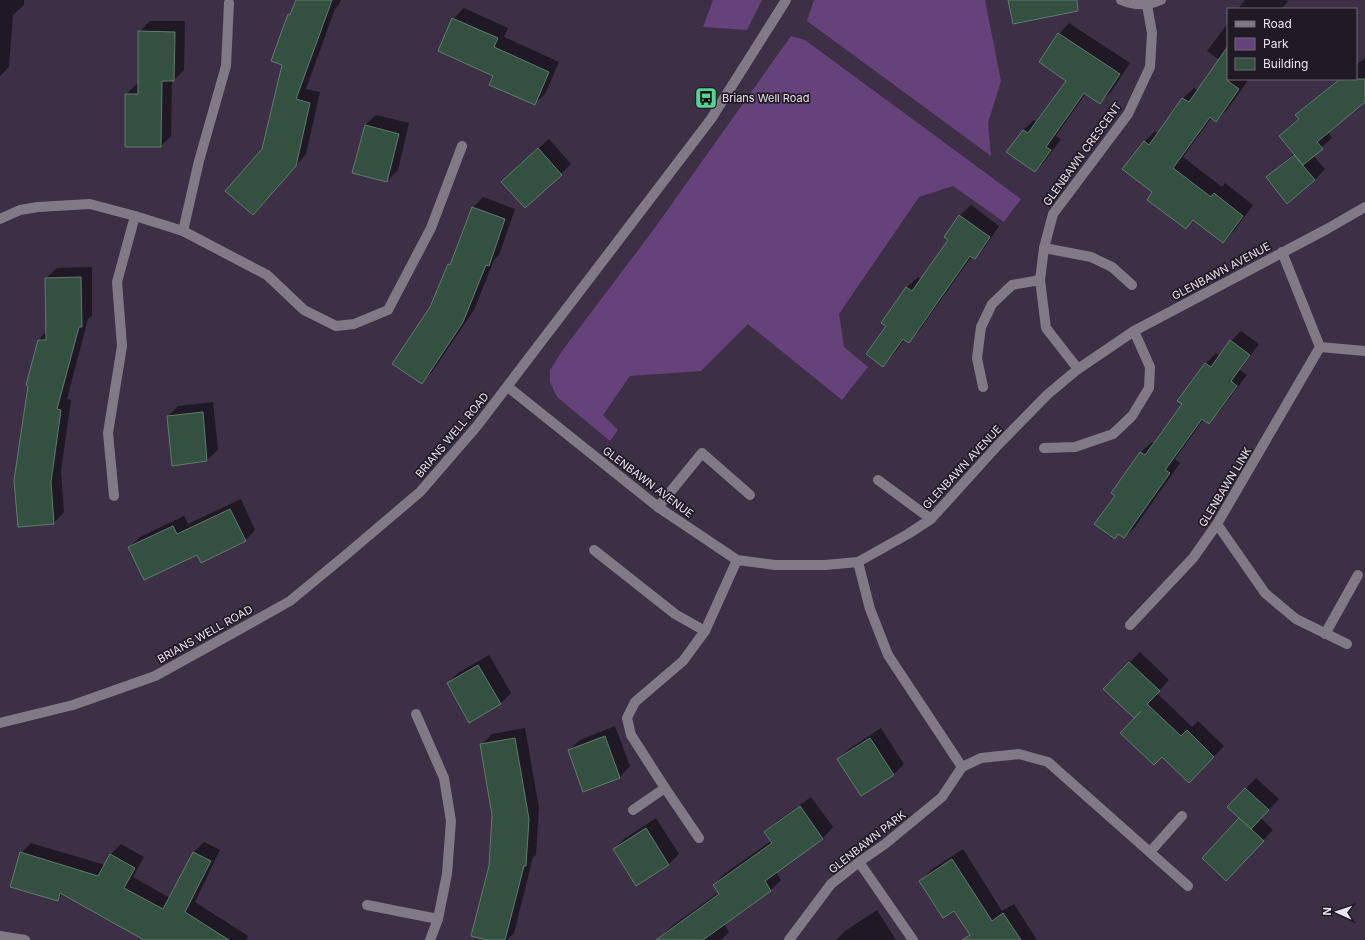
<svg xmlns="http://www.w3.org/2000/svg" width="1365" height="940" font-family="Inter,sans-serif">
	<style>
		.green { fill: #65427a }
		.shadow { fill: #0007 }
		.building { fill: #345041; stroke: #5e7d6b }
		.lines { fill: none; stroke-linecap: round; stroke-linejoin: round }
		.minor { stroke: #817a86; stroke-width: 10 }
		.labels { text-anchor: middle; stroke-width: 3.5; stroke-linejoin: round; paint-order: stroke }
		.poi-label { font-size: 11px; fill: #ebe3f1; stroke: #201a25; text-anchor: start }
		.street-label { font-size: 11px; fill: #ebe3f1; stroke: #201a25 }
	</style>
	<rect width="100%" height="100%" fill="#3d2f46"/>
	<g class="green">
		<polygon points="713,0 762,0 747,30 703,27"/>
		<polygon points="814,0 985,0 1001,81 988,123 991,156 807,21"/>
		<polygon points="791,36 805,40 1021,199 1004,222 953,186 919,197 839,314 844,347 868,367 842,400 748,324 701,371 630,376 603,415 618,430 610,441 557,397 550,382 550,370 562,351 654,229"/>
	</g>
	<g class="shadow">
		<polygon points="0,0 24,0 24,5 13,15 9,67 0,76"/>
		<polygon points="297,0 341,0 339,4 335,9 306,89 320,92 306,154 263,203 263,149 283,64 289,15 293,10"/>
		<polygon points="1245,0 1286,0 1288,1 1282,9 1238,9"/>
		<polygon points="464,8 508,28 504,37 559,62 545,94 534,104 495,76 453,19"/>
		<polygon points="150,21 185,21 184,70 174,80 172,80 171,136 161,146 126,94 137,84 139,84 139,32"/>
		<polygon points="1069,23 1130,63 1111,92 1100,102 1086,93 1056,136 1061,139 1045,161 1035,171 1023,130 1034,120 1037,122 1068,81 1059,34"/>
		<polygon points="1228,23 1228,79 1249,79 1227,110 1216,121 1212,117 1183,157 1222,187 1225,183 1253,205 1234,231 1223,242 1194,220 1186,228 1154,192 1144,142 1155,131 1158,134 1183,98 1194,88 1198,91 1221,61 1207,51"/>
		<polygon points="1365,58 1365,101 1328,132 1332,138 1313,155 1325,169 1315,180 1287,202 1267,177 1294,153 1280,136 1299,118 1297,115 1307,105 1339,79 1356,79 1356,65"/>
		<polygon points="376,115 409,123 398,170 387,181 365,125"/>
		<polygon points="549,139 571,164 561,174 513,171"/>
		<polygon points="483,197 515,209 499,255 494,260 474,310 432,372 422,382 431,308 449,265 453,260 472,208"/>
		<polygon points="971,205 999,226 985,247 975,258 972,256 919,331 908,341 905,339 893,355 883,365 887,326 882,323 907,287 918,277 921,279 949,240 945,237 960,215"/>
		<polygon points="92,267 92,316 88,319 67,399 71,400 61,471 64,512 54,523 29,385 27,385 40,338 47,331 46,278 57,268"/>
		<polygon points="1241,331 1259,344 1240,370 1247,375 1219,412 1209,422 1204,419 1175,459 1180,463 1135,527 1124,537 1119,533 1115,538 1116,496 1112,493 1141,452 1152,442 1155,444 1183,403 1206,363 1216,353 1220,356 1231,341"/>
		<polygon points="213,402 218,450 207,460 173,464 168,416 178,406"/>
		<polygon points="241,499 255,530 245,541 198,553 129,547 140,537 184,516 188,524"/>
		<polygon points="1140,652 1169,680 1157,693 1192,727 1198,721 1224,746 1200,771 1142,711 1104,689"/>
		<polygon points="489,655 511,693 500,704 448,683 458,673"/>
		<polygon points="615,726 630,766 620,777 569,750 580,740"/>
		<polygon points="525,728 539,808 536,855 533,857 514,933 507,940 491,940 490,866 493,815 481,745 492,734"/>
		<polygon points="881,728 904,764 894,774 862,795 838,759 849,749"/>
		<polygon points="1256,778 1279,799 1261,818 1273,830 1237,869 1203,858 1241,818 1228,807"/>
		<polygon points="811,797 833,827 823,838 776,872 781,880 771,890 724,924 729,932 721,940 664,940 661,937 672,926 719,892 714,885 724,874 771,841 765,832 776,822"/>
		<polygon points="656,818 679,854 669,864 637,885 614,849 624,839"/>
		<polygon points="204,842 220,850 195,902 248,936 246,940 146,940 63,894 57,900 21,853 31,843 105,865 111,854 121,844 144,857 133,877 170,898 194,852"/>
		<polygon points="963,849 1002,911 1014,904 1037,940 975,940 955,909 921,881 931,870"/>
		<polygon points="877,910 896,940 836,940 845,931"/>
	</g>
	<g class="building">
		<polygon points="296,0 332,0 296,99 310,103 296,166 253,215 225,191 262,149 282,65 271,61 288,14 290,15"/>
		<polygon points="1008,0 1077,0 1078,11 1013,24"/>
		<polygon points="452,18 498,38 494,47 549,72 535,105 489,85 493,76 438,51"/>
		<polygon points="138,31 175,32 174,81 162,81 161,147 125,147 125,94 138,94"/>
		<polygon points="1058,33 1120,74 1100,104 1084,93 1046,147 1051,150 1035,172 1006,152 1023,130 1028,133 1066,81 1039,62"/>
		<polygon points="1228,46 1228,81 1239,89 1216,122 1210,117 1173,168 1211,197 1214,193 1243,216 1223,243 1193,220 1186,229 1147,200 1152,192 1122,169 1144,141 1149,145 1182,98 1189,102"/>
		<polygon points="1340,79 1365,79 1365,102 1317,142 1323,149 1303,165 1279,136 1299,119 1295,115"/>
		<polygon points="365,125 399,134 387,182 352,173"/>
		<polygon points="538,148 562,175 525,208 501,182"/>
		<polygon points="1294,155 1315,180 1287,204 1266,177"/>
		<polygon points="472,207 505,219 489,266 486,265 463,322 422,384 392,364 430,307 448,264 450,265"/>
		<polygon points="959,215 990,237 975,259 970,256 909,343 903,339 883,367 866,354 886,326 881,323 906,287 912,291 948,240 944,237"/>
		<polygon points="81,277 82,327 79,327 57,409 61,410 51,482 54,524 18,527 14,480 28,386 26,385 38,340 46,340 45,278"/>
		<polygon points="1230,340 1250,355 1231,381 1237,386 1209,424 1202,419 1165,470 1170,473 1124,538 1118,534 1115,539 1094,524 1115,496 1111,493 1140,452 1145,455 1162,432 1182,404 1177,401 1205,363 1211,367"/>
		<polygon points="203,412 207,461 172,466 167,416"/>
		<polygon points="230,509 246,541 201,563 197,555 144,580 128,547 173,526 177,534"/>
		<polygon points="1129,662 1160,691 1147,704 1181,736 1187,730 1214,757 1189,783 1162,757 1154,765 1120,733 1141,711 1134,718 1103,689"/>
		<polygon points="478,665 501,704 469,723 447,683"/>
		<polygon points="605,736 620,778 583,792 568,750"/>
		<polygon points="515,738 529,819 526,866 524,866 505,940 487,940 471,936 489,866 492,815 480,744"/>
		<polygon points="870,738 894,775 861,796 837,759"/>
		<polygon points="1245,788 1269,810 1251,829 1227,807"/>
		<polygon points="800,806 823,839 765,881 771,891 703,940 656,940 719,894 713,885 772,843 764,832"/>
		<polygon points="1239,818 1264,841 1226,881 1202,858"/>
		<polygon points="646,828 669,865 636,886 613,849"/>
		<polygon points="20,852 98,876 110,854 135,868 124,888 163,909 193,852 211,861 185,912 229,940 144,940 60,893 58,901 10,887"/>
		<polygon points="952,859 992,921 1003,913 1021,940 962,940 970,935 954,911 943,918 919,881"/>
	</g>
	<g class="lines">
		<g class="minor">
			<path d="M 1121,0 C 1135,6 1147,6 1161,0"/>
			<polyline points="0,219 20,210 38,207 90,204 135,216 183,231 267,275 304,310 336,326 354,324 388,310 431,228 462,146"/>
			<polyline points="183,231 199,161 226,66 229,3"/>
			<polyline points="1044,248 1091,257 1112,267 1132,285"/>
			<polyline points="1320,347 1365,351"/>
			<polyline points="1078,369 1046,328 1040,280 1044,248 1053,214 1128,114 1150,67 1152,33 1147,5"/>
			<polyline points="508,387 658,507 737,560 775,565 825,565 858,562 908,534 931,519 998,445 1048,394 1078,369 1134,331 1327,229 1365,207"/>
			<polyline points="983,387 977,358 981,327 992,304 1012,285 1040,280"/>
			<polyline points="1044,448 1075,447 1113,434 1132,416 1149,388 1150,367 1134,331"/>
			<polyline points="878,480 931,519"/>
			<polyline points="114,496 108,433 122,346 117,282 135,216"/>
			<polyline points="658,507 702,453 750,495"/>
			<polyline points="1217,524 1265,593 1296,619 1347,644"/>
			<polyline points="594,550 675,614 705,631"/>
			<polyline points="858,562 870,609 888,655 962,767"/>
			<polyline points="1130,625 1193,558 1217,524 1320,347 1282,252"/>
			<polyline points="1325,634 1358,575"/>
			<polyline points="416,714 444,778 451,821 447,874 438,919 430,940"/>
			<polyline points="0,723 73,705 155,676 240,629 290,601 347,554 420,492 477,426 711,119 786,0"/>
			<polyline points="633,810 665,788"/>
			<polyline points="699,838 665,788 631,735 627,718 635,702 683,661 705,631 737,560"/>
			<polyline points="1150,852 1182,816"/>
			<polyline points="859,862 913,940"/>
			<polyline points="367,905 438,919"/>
			<polyline points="0,936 25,940"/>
			<polyline points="789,940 831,884 859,862 885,844 942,797 962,767 981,758 1019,754 1048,762 1188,886"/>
		</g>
	</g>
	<defs>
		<g id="bus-square" transform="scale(1.15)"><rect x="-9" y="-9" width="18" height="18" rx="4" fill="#53d396" stroke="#201a25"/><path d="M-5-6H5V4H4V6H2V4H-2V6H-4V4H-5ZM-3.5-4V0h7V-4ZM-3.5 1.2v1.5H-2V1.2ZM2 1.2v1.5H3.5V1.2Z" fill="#111"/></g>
	</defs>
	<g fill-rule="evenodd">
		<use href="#bus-square" x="706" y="98"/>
	</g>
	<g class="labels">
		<g class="poi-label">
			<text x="722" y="102">Brians Well Road</text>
		</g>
		<g class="street-label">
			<text transform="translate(1082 154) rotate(-54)" y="4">GLENBAWN CRESCENT</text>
			<text transform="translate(1221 271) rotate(-28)" y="4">GLENBAWN AVENUE</text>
			<text transform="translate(452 435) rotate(-50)" y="4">BRIANS WELL ROAD</text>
			<text transform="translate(962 467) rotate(-47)" y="4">GLENBAWN AVENUE</text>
			<text transform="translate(648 482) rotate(37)" y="4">GLENBAWN AVENUE</text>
			<text transform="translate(1225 487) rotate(-59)" y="4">GLENBAWN LINK</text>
			<text transform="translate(205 634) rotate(-29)" y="4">BRIANS WELL ROAD</text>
			<text transform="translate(867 842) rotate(-38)" y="4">GLENBAWN PARK</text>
		</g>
	</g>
	<rect x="1227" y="8" width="130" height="72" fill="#201a25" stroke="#716a77"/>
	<rect x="1235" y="21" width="20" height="6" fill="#817a86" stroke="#716a77"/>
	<text x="1263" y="28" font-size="12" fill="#ebe3f1">Road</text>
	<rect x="1235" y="38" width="20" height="12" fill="#65427a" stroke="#716a77"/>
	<text x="1263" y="48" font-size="12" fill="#ebe3f1">Park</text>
	<rect x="1235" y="58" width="20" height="12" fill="#345041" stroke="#716a77"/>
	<text x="1263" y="68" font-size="12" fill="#ebe3f1">Building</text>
	<g transform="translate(1337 912) rotate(273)" stroke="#201a25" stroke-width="3" paint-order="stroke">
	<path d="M0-3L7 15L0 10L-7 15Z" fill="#ebe3f1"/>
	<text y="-6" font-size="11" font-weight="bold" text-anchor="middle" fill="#ebe3f1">N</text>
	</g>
</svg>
